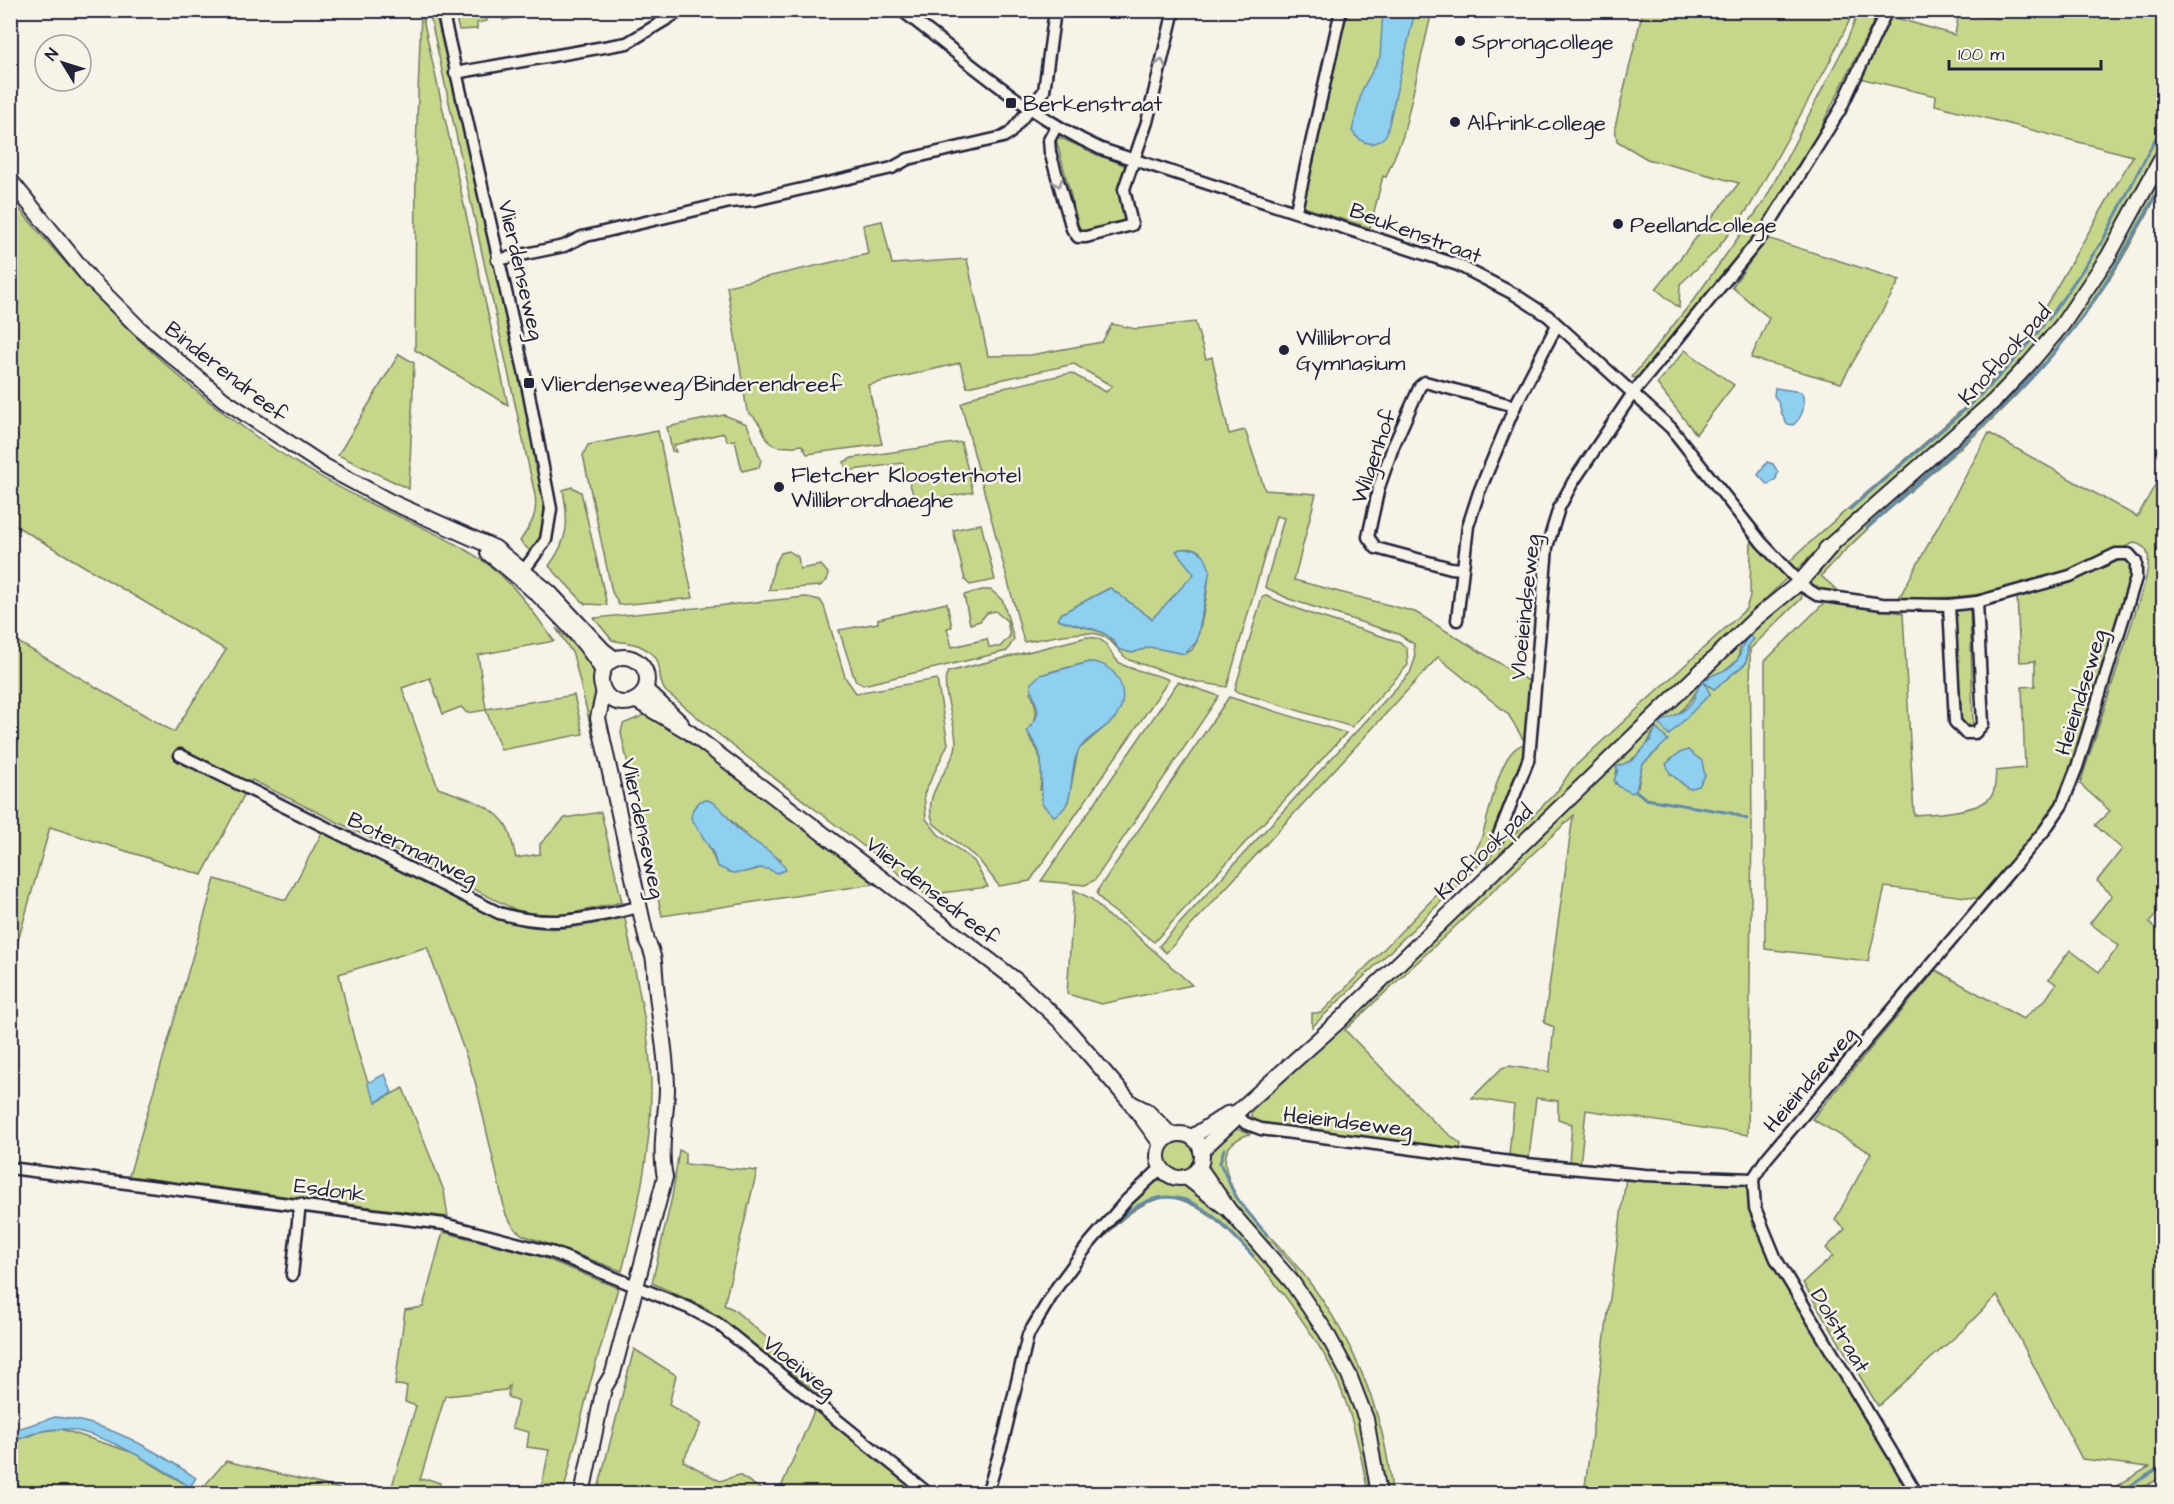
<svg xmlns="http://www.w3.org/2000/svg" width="2174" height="1504" font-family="'Architects Daughter',sans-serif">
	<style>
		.green { fill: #c6d78b; stroke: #747c63; stroke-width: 1.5; fill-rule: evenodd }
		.water { fill: #8fcff0; stroke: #638aa8; stroke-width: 1.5 }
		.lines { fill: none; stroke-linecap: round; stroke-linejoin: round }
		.stream { stroke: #638aa8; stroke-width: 3 }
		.street-casing { stroke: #22223b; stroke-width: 15 }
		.secondary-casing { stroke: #22223b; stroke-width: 18 }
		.street { stroke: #f7f3e8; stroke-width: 10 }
		.secondary { stroke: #f7f3e8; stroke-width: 14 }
		.oneway { stroke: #97959a }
		.poi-dot { fill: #22223b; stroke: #f7f3e8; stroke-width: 2 }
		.labels { text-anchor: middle; stroke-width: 5; stroke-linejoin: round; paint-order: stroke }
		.poi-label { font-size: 22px; fill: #22223b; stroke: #f7f3e8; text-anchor: start }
		.street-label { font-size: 22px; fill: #22223b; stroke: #f7f3e8 }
	</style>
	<rect width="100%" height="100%" fill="#f7f3e8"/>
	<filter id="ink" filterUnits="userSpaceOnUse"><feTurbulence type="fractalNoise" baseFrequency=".0167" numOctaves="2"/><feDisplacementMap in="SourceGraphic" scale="12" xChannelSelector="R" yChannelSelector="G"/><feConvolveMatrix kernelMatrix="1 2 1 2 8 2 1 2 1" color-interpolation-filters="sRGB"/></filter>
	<g filter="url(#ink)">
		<g class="green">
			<polygon points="1643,10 1854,11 1828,65 1750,206 1714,253 1680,284 1679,308 1656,289 1739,183 1647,159 1617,141 1615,127"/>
			<polygon points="421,11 423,19 508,405 415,350 416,150"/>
			<path d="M 429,11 L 438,11 L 525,396 L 543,490 L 545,523 L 539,541 L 531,552 L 520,541 C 531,525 538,515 535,495 Z"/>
			<polygon points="454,11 454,10 551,11 503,20 501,12 486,15 487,21 477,23 477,29 459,30"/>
			<polygon points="1344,11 1432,11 1403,136 1386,177 1383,176 1370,228 1300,206"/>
			<polygon points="1859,11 1879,11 1805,159 1771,213 1745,252 1639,379 1632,377 1695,298 1765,200 1845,45"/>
			<path d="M 2000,11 L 2163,11 L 2163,140 L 2110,243 L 2071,302 L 2040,343 L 2002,384 L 1956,429 L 1890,483 L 1795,571 L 1787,564 C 1872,481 1975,413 2047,318 L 2041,314 L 2133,156 L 1935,105 L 1936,96 L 1859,78 L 1889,16 L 1955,35 L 1959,12 L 1998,19 Z"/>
			<polygon points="1058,137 1126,166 1129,221 1088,234 1079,227 1056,139"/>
			<path d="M 2163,166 C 2163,190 2149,211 2137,232 C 2099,305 2045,369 1986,425 C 1931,476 1871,520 1821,576 L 1843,595 C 1828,593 1816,592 1806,581 L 1845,540 L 2029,371 Z"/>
			<path d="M 10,197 C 84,289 166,375 264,442 C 296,464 331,483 365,501 C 406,521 448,536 486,563 C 513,582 535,614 554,641 L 478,655 L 486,709 L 574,695 L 583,734 L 501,750 L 486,710 L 467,713 L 461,707 L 443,714 L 430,678 L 402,688 L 438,788 C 460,796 489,803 504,822 C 511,831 513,847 516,858 L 540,854 L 540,844 L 565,818 L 601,812 L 622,902 L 551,918 L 522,913 L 252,780 L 202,875 L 50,827 L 11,966 L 11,638 L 174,732 L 226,650 L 11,523 Z"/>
			<path d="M 882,221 L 892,264 L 967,259 L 988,356 L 1031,355 L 1102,342 L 1112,324 L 1136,329 L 1195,322 L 1206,359 L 1212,357 L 1229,434 L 1245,430 L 1265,490 L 1316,494 L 1294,580 L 1415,612 L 1532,683 L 1524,757 L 1490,850 L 1483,861 L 1312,1027 L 1312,1013 L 1321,1013 L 1467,864 C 1472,856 1478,848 1481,839 C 1490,817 1498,746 1526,744 L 1508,714 L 1438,657 L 1166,953 L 1159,946 L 1410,673 L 1415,659 L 1414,644 L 1398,634 L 1289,599 L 1265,587 L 1284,518 L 1276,516 L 1227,687 L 1197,682 L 1129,660 C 1119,654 1115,642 1105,637 C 1088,627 1045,639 1024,642 L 961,404 L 981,393 L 1071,373 L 1106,392 L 1112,386 L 1074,364 L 967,387 L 960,363 L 868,385 L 882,444 L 807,454 L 802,445 C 754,453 776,433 747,411 L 727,286 L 868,254 L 863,225 ZM 1180,549 C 1184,549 1190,548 1194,549 C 1221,556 1201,621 1197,641 L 1192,650 L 1185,654 L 1150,647 L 1132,653 L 1118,649 C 1110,626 1078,629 1059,619 L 1062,613 L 1110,588 L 1152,619 L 1195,574 L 1177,552 Z"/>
			<polygon points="1767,238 1900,280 1841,383 1751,358 1769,318 1732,287"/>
			<polygon points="1685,350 1734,385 1696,434 1657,384"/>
			<polygon points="399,354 414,363 409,489 338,455"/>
			<polygon points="724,415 747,424 761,460 759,467 742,471 735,440 727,441 724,433 674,445 676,452 672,451 667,427"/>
			<polygon points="658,431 693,598 619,605 612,592 583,455 588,445"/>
			<path d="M 1989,433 L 2137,517 L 2163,471 L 2163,521 L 2159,528 L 2164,531 L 2164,779 L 2161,783 L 2164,788 L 2164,905 L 2149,923 L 2164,935 L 2163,1488 L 2158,1479 L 2134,1493 L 2105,1493 L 2149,1467 L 2082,1459 L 1997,1295 L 1964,1329 L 1878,1406 L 1803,1283 L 1833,1256 L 1826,1248 L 1845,1229 L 1835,1220 L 1871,1153 L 1812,1119 L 1936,970 L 2023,1019 L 2046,999 L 2056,984 L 2049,979 L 2070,950 L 2099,972 L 2119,946 L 2090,923 L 2112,895 L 2097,881 L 2122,849 L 2095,825 L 2110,811 L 2080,784 L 2145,582 C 2148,566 2155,547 2134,543 C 2113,552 2093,563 2071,571 C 2018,592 1955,600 1899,598 Z"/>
			<polygon points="961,442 973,492 916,503 903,463 853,470 845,467 844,462 852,458"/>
			<path d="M 572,487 L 581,492 L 607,605 L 585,604 L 549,566 C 569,539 569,522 563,490 Z"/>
			<polygon points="981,524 995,580 970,585 965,580 953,530"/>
			<polygon points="1751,536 1789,576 1490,866 1487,863 1500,840 1518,831 1558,790 1572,769 1746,609 1750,596"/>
			<polygon points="789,551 798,557 800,569 821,565 828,573 827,580 820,586 769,590 774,566 781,553"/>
			<path d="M 2121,560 L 2132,562 L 2133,568 L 2061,804 L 1982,899 L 1885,887 L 1868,961 L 1765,949 L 1765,661 L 1826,601 L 1903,613 L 1914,815 C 1934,814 1982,812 1992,795 C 1996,789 1995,778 1996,771 L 2025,768 L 2022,687 L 2035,686 L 2035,661 L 2020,662 L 2017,595 L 2070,580 Z"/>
			<path d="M 1798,588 L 1802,598 L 1750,649 L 1752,826 L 1748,1135 L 1586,1110 L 1580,1165 L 1569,1163 L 1572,1124 L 1558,1119 L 1558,1101 L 1536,1098 L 1529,1158 L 1509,1155 L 1514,1105 L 1472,1098 L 1502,1068 L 1509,1066 L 1549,1072 L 1554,1027 L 1544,1023 L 1573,816 L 1345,1030 L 1435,1123 L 1461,1144 L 1460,1150 L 1253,1123 L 1251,1116 L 1253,1106 L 1321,1045 L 1748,633 ZM 1750,637 L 1746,663 L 1714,689 L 1703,682 L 1710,694 L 1666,730 L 1663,728 L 1664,720 C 1695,713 1694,675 1722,674 L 1738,660 L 1740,646 ZM 1652,733 L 1658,750 L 1642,765 L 1638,787 L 1615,784 L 1617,768 C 1632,761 1647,750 1652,733 ZM 1688,750 L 1686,787 L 1670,773 L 1670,760 Z"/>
			<polygon points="982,590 991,590 1003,601 1014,639 1007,651 863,685 855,680 839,630 878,623 878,619 947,603 952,627 947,628 952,647 987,639 989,647 1000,647 1010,636 1007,621 995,611 987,613 980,621 970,624 964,595"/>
			<polygon points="1266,596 1308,613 1400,642 1407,649 1408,665 1352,727 1238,692 1235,689 1262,597"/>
			<path d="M 806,597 L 820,600 L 824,606 L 845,677 L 856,693 L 937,679 L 948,744 L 924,794 L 926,819 L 938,834 L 974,861 L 988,887 L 926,895 C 844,829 758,769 678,701 C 674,698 666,693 664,689 C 655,673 667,660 642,647 C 633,642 622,643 612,640 L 594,618 Z"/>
			<polygon points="1970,605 1973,724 1960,728 1954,608"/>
			<polygon points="556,628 593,661 599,693 592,722 593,736 573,654"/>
			<path d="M 1087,637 C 1114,638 1105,655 1123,665 C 1137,672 1155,673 1169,680 L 1030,881 L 999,886 L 979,860 L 934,824 C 921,796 947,775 955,750 C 960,733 942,696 946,676 L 948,672 ZM 1090,662 L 1115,718 L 1078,750 L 1068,802 L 1040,790 C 1043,769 1043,754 1029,737 C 1036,718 1040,711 1030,692 L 1050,672 Z"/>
			<polygon points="1178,682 1219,696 1095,880 1085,885 1041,881"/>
			<polygon points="1229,697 1346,733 1154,942 1107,906 1097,894 1099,888"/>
			<path d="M 649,713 L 684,733 L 874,884 L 662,916 L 621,733 L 623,724 ZM 708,800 C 733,818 751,847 781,859 L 777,873 C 758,863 758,872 741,872 C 733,872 724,868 717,866 L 693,809 L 700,801 Z"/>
			<path d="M 323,831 L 517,924 C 554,934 588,925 625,918 C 632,957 641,996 647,1035 C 659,1115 642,1195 622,1271 L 523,1235 L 515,1229 L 506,1215 L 475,1081 L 427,947 L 339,974 C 349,1018 357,1061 377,1102 L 403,1088 L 444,1191 L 448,1217 L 129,1176 L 215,879 L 286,900 Z"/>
			<polygon points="1074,890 1092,899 1110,918 1126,926 1192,985 1101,1004 1067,994"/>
			<path d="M 1233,1128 L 1252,1133 C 1231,1140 1221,1150 1227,1173 C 1236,1209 1272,1236 1295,1264 C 1349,1328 1385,1410 1392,1493 L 1386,1493 L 1374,1424 L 1362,1390 L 1337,1339 L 1299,1283 L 1295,1268 L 1274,1244 L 1261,1238 L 1236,1210 L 1205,1169 L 1207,1151 Z"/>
			<circle cx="1179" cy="1156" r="15"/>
			<polygon points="679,1150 685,1153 685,1164 757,1171 724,1305 733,1309 823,1386 828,1401 706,1308 652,1283 672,1197"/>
			<polygon points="1626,1177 1737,1183 1748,1186 1753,1225 1909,1493 1584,1494"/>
			<path d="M 1159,1180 L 1191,1185 L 1259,1251 L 1305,1309 L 1340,1367 L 1363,1429 L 1375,1493 L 1368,1493 C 1361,1454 1353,1416 1337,1380 C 1318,1335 1218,1190 1163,1198 C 1141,1202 1121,1218 1107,1235 L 1102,1231 L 1147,1191 L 1145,1189 Z"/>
			<polygon points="443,1232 542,1257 618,1288 589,1387 565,1486 542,1485 549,1450 527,1447 529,1432 512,1428 518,1401 508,1397 509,1386 506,1390 445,1396 420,1480 428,1479 440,1483 437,1493 390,1493 416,1406 405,1402 407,1386 395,1385 405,1310 423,1307"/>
			<polygon points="634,1349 676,1375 669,1405 701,1424 683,1461 720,1481 739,1475 767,1493 597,1493"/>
			<polygon points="815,1409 921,1493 778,1494"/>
			<polygon points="61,1429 134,1453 190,1487 187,1494 11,1493 10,1442 43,1431"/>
			<polygon points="226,1461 357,1493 217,1493 205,1485"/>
		</g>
		<g class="water">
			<path d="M 1383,11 L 1415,11 L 1387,133 C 1378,149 1361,145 1352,131 L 1362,90 L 1380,57 Z"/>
			<path d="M 1775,388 L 1801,392 C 1807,403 1803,417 1793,425 L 1788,424 C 1779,416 1783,405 1774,396 Z"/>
			<polygon points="1767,462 1773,464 1778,472 1776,479 1768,485 1758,475"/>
			<path d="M 1180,549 L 1195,549 L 1204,555 L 1210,570 L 1197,641 L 1185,654 L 1150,647 L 1132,653 L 1118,649 C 1110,626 1078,628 1058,619 L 1062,613 L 1110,588 L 1152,619 L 1194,574 L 1176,551 Z"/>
			<path d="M 1750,636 L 1754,639 L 1748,646 L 1746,663 L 1714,689 L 1704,682 L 1710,694 L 1669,735 L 1660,725 L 1661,722 C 1673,715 1687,713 1694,698 C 1697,692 1697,686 1703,682 C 1714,671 1726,674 1737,660 C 1744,651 1738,646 1750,636 Z"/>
			<path d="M 1090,662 C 1115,662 1130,690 1119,712 C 1110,729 1084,736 1077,754 C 1068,773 1077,807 1054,816 L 1042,804 L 1041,759 L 1038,749 L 1027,731 C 1029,726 1034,723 1036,718 C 1042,708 1030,695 1031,683 L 1040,675 Z"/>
			<polygon points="1656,728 1668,740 1642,765 1636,791 1632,793 1619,787 1614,780 1618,770 1616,767 1633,760 1650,741"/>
			<polygon points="1688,750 1702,761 1705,776 1699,786 1689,789 1670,773 1666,764 1679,753"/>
			<path d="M 708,800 C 724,806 729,823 742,833 C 757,845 778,853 786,870 L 777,873 C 756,862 755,873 735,873 C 729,873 723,869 717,866 L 713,853 L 691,818 L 693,809 L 700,801 Z"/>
			<polygon points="385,1074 392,1093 376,1102 367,1083"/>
			<path d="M 55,1417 C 106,1421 155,1450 196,1478 L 190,1487 C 159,1466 98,1429 60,1429 C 43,1429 26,1436 11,1442 L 11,1431 Z"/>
		</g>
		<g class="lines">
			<g class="stream">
				<polyline points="2048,320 2103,240 2164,122"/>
				<path d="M 1850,509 C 1916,451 1991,395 2044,324"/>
				<path d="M 1867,528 C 1926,474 1988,424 2042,366 C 2093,311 2129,245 2164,179"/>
				<polyline points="1636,791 1646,799 1731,813 1747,819"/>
				<polyline points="1224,1149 1220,1163 1236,1198 1267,1235"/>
				<path d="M 1107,1232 C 1165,1166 1207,1204 1253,1256"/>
				<polyline points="2117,1494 2164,1465"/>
			</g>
			<g class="street-casing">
				<g id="street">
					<polyline points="442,10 527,384 551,509 546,540 519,577"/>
					<path d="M 901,10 C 966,59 1027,115 1101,149 L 1458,265 L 1514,294 L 1548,316 L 1671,428 L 1762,543 L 1804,587 L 1817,595 L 1882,604 L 1949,605 L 1977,602 L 2070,576 L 2116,554 L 2129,554 L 2136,562 L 2136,578 L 2077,767 L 2062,805 L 2044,831 L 1766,1159 L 1753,1179"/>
					<polyline points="455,73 627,43 682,10"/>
					<polyline points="1056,127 1049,140 1050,152 1072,229 1078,237 1086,237 1132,225 1124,189 1147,122 1174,10"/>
					<polyline points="1296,210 1341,10"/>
					<polyline points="497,260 564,246 582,237 730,202 755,200 892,168 908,159 1003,137 1010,133 1044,91 1055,10"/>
					<polyline points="1462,569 1451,568 1376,548 1368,537 1379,487 1393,447 1420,386 1425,382 1515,406"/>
					<polyline points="1949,605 1955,722 1965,733 1975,733 1983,724 1977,602"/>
					<polyline points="1457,620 1468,526 1479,492 1515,406 1557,325"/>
					<path d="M 180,755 L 499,913 C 553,929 587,918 640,907"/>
					<polyline points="1496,842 1529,758 1547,547 1559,508 1573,482 1633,393 1762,236 1840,110 1887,10"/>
					<polyline points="1236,1113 1245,1123 1261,1129 1526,1164 1645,1175 1753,1179"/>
					<polyline points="10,1168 444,1224 554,1253 689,1308 717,1323 929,1494"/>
					<polyline points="1753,1179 1755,1208 1776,1259 1917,1494"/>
					<polyline points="292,1275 300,1204"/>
					<polyline points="987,1494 1004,1437 1028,1335 1057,1287 1088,1245 1126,1201 1161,1168"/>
				</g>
			</g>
			<g class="secondary-casing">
				<g id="secondary">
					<polyline points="10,180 92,281 140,329 224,400 326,467 389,501 495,548 550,593 603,650 615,659"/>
					<polyline points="1826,549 1994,401 2029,364 2062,325 2108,257 2164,154"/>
					<path d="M 488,553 C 528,584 577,627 603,671"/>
					<circle cx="624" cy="680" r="23"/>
					<polyline points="645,689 681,723"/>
					<polyline points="635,700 689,732 1017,981 1062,1023 1131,1103 1161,1144"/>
					<polyline points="1133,1104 1147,1111 1171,1135"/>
					<circle cx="1180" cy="1156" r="22"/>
					<polyline points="1192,1137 1227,1114 1236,1113"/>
					<polyline points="1201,1151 1233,1121 1236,1113 1339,1021 1756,618 1800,582 1832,545"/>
					<polyline points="1199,1167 1229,1210 1292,1282 1326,1332 1349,1375 1366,1419 1379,1494"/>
					<polyline points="1186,1177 1225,1207"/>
					<path d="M 582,1494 L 604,1388 L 613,1373 L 665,1177 C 659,1149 666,1119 667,1090 C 667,1054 659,1020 656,985 C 654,968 656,957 647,941 L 598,718 L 604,691"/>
				</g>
			</g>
			<use href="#street" class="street"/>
			<use href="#secondary" class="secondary"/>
		</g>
		<defs><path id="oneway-chevron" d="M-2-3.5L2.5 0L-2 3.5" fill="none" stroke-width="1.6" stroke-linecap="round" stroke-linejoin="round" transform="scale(1.5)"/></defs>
		<g class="oneway">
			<use href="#oneway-chevron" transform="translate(1161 63) rotate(-77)"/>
			<use href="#oneway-chevron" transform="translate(1058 183) rotate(74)"/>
		</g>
	</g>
	<g class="poi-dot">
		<circle cx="1460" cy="41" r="6"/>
		<rect x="1005" y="97" width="12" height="12" rx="3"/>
		<circle cx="1455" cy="122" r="6"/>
		<circle cx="1618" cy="224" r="6"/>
		<circle cx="1284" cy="350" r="6"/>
		<rect x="523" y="377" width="12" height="12" rx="3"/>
		<circle cx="779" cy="487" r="6"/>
	</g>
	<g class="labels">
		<g class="poi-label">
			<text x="1472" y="49">Sprongcollege</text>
			<text x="1023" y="111">Berkenstraat</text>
			<text x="1467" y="130">Alfrinkcollege</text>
			<text x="1630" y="232">Peellandcollege</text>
			<text x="1296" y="345">Willibrord<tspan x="1296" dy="25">Gymnasium</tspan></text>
			<text x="541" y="391">Vlierdenseweg/Binderendreef</text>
			<text x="791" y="482">Fletcher Kloosterhotel<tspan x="791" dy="25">Willibrordhaeghe</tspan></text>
		</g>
		<g class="street-label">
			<text transform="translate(1416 232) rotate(20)" y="8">Beukenstraat</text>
			<text transform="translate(522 270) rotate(77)" y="8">Vlierdenseweg</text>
			<text transform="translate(2004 354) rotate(-48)" y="8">Knoflookpad</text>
			<text transform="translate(227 371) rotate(38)" y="8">Binderendreef</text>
			<text transform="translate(1373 456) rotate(-71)" y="8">Wilgenhof</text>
			<text transform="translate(1524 607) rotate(-84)" y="8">Vloeieindseweg</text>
			<text transform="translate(2080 692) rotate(-73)" y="8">Heieindseweg</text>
			<text transform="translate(644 828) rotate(78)" y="8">Vlierdenseweg</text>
			<text transform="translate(413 848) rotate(26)" y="8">Botermanweg</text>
			<text transform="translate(1483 851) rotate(-44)" y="8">Knoflookpad</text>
			<text transform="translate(933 890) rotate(38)" y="8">Vlierdensedreef</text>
			<text transform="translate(1809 1079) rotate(-50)" y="8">Heieindseweg</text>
			<text transform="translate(1348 1121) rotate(7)" y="8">Heieindseweg</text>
			<text transform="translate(330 1189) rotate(8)" y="8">Esdonk</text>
			<text transform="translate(1841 1330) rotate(59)" y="8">Dolstraat</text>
			<text transform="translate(800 1366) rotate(39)" y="8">Vloeiweg</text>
		</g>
	</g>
	<rect width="2174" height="1504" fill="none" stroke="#f7f3e8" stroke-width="36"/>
	<rect x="18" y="18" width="2138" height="1468" fill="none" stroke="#22223b" stroke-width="2" filter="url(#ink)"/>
	<g transform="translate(63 63) rotate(308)"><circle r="28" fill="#f7f3e8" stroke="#a29fa3" stroke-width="1.5"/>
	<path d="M0-4.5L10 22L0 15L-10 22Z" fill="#22223b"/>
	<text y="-9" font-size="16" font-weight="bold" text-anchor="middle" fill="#22223b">N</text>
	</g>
	<path d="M1949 60v9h152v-9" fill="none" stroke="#22223b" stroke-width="3"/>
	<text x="1958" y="60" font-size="18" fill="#22223b" stroke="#f7f3e8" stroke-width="4.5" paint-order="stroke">100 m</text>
</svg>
